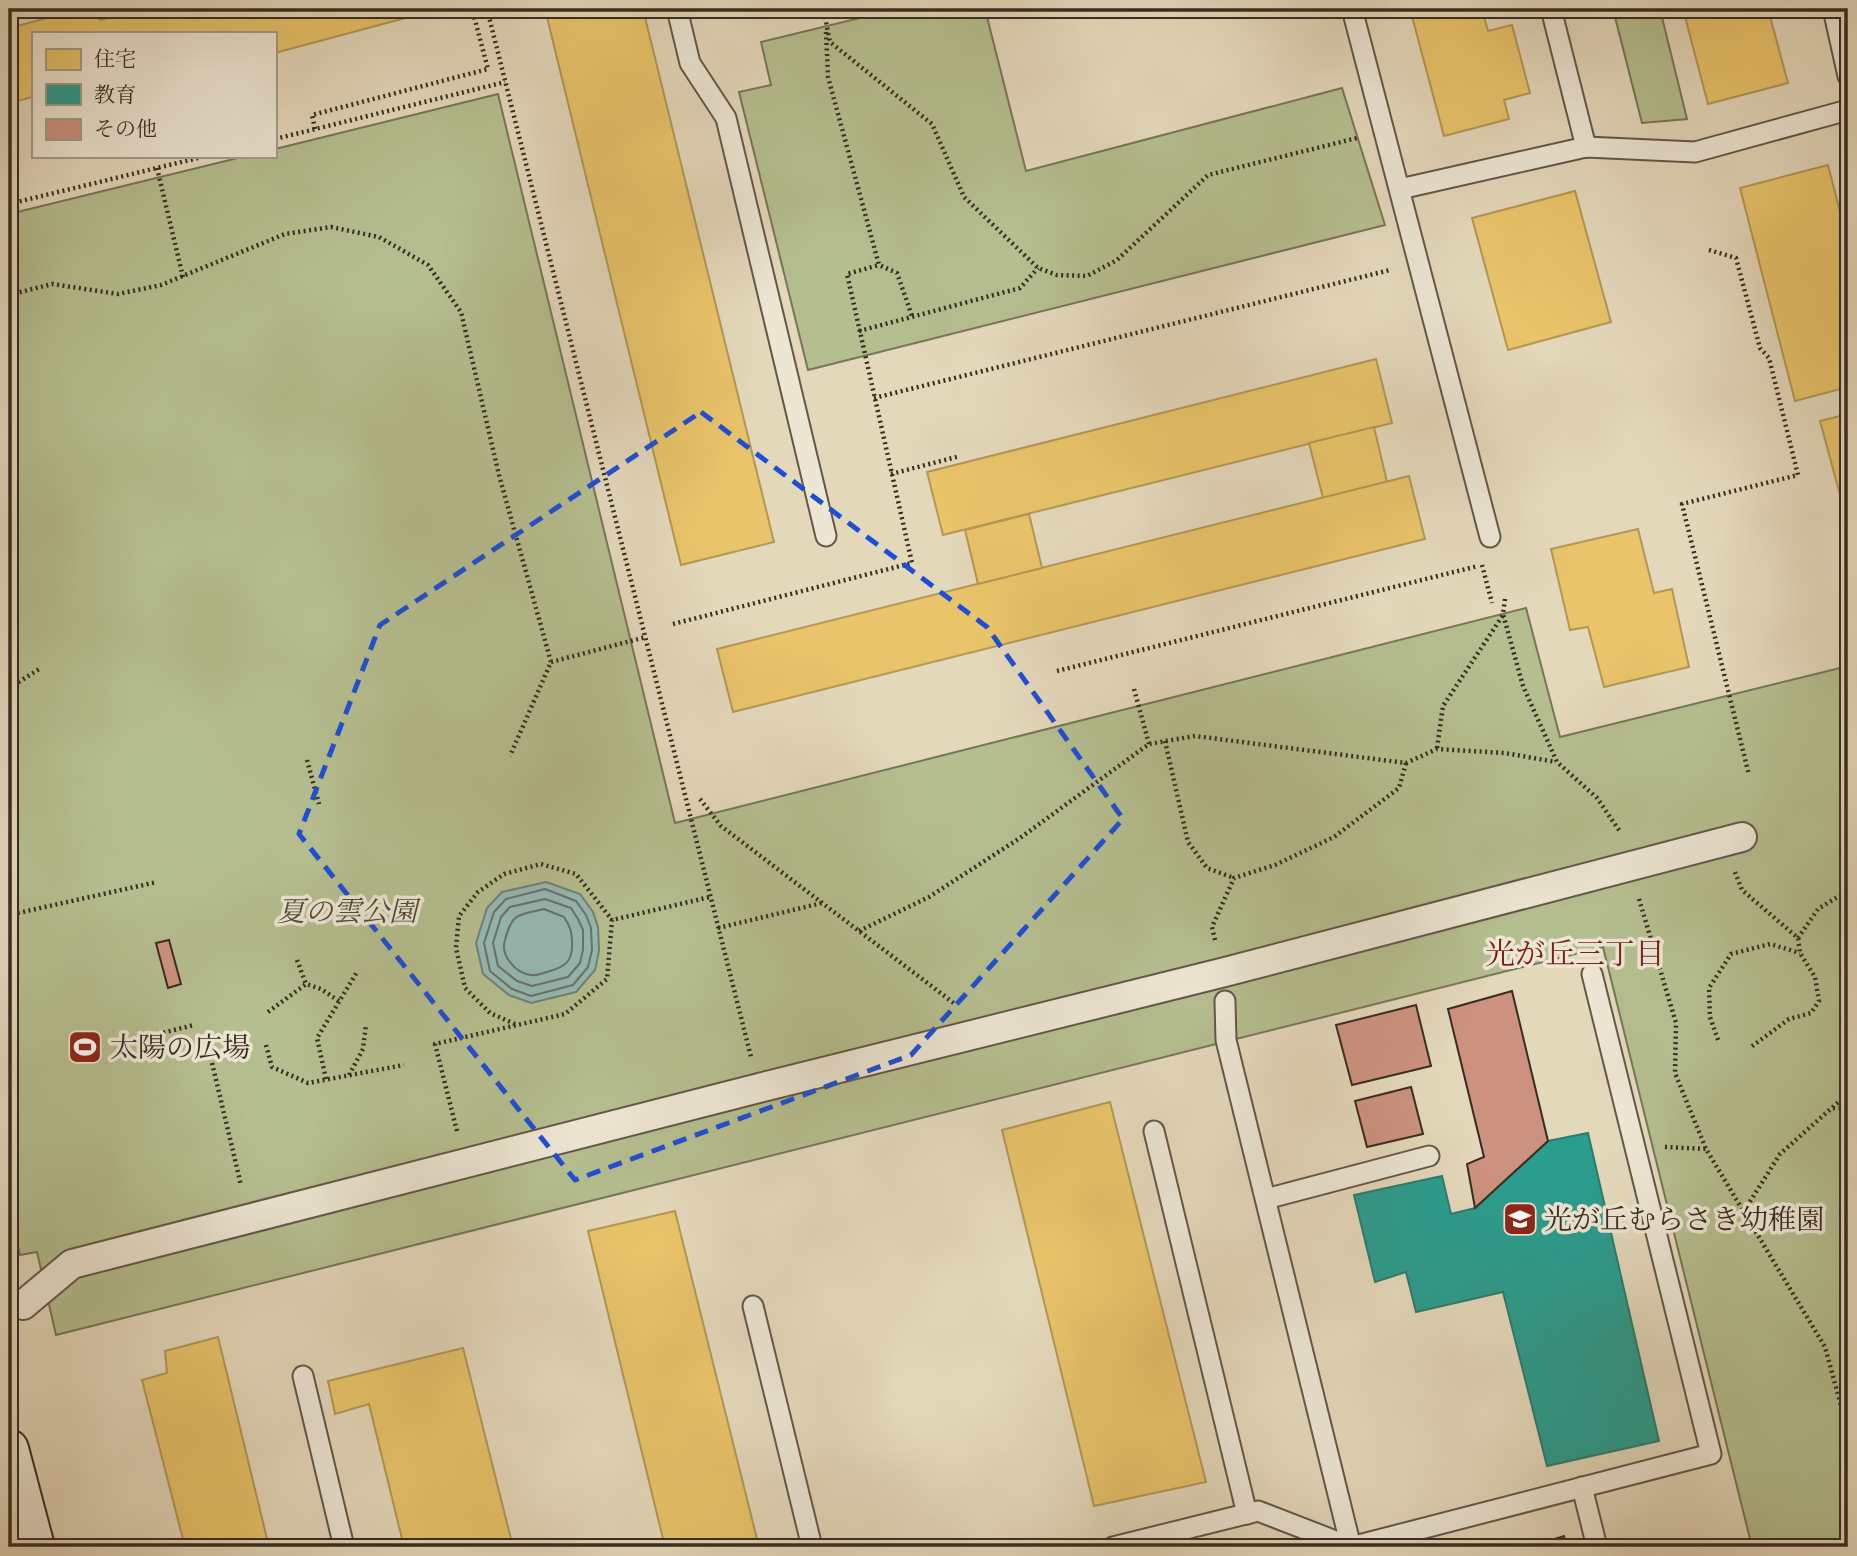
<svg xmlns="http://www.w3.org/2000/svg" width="1857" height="1556" font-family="'IM FELL DW Pica','Noto Serif JP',serif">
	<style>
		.green { fill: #b5be8f; stroke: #767658; stroke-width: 2 }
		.water { fill: #96b9b4; stroke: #708179; stroke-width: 2 }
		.homes { fill: #e9c46a; stroke: #b39754; stroke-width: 2 }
		.schools { fill: #2a9d8f; stroke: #2e7b6e; stroke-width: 2 }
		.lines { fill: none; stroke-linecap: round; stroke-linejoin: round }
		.shore { stroke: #66736a; stroke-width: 2 }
		.building { fill: #cd927f; stroke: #362d21; stroke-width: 2 }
		.service-casing { stroke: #625848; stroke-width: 23 }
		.pedestrian-casing { stroke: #625848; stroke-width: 32 }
		.secondary-casing { stroke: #362d21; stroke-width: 42 }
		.path { stroke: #362d21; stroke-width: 4.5; stroke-dasharray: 2 3.5; stroke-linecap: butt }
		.service { stroke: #ede6d3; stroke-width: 19 }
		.pedestrian { stroke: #ede6d3; stroke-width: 28 }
		.secondary { stroke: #ede6d3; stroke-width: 38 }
		.marked { fill: none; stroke: #1d4ed8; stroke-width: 5; stroke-dasharray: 14 9; stroke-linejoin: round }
		.labels { text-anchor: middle; stroke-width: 7; stroke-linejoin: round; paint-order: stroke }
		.park-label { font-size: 28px; font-style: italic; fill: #4f4a37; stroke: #ede6d3 }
		.poi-label { font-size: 28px; fill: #362d21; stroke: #ede6d3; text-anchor: start }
		.neighbourhood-label { font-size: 30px; fill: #7a1f14; stroke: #ede6d3 }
	</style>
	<rect width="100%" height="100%" fill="#e4d8bb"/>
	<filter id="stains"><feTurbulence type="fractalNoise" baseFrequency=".00286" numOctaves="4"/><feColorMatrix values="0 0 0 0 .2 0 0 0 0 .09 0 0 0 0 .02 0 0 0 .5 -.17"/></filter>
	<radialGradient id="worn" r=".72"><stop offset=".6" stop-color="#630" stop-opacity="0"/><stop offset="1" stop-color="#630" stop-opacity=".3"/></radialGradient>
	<g class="green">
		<polygon points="897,9 985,9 1026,171 1342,88 1385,225 808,370 739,92 771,85 761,42"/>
		<polygon points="1613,9 1660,9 1687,119 1642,123"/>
		<polygon points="498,94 675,823 1526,608 1560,737 1848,666 1848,1547 1752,1547 1603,947 56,1335 37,1252 20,1255 9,1210 9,214 246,156 275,156 275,149"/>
	</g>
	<polygon class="water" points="546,882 580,894 593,912 598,927 599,951 595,970 576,992 531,1003 509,995 483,974 476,943 487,908 502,892"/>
	<g class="homes">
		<polygon points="82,9 97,9 100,20 143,9 423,9 424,13 275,53 275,33 33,33 33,97 9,103 9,28"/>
		<polygon points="545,9 643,9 774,542 681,565"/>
		<polygon points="1410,9 1482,9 1488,31 1512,25 1530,93 1504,100 1509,119 1444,136"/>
		<polygon points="1683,9 1768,9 1788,83 1708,104"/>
		<polygon points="1828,165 1848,243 1848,387 1795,401 1740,188"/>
		<polygon points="1575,191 1611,322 1508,350 1472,218"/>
		<polygon points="1376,359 1392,423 943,535 927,472"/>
		<polygon points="1848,414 1848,524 1820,421"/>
		<polygon points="1374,427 1387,482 1323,498 1309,443"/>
		<polygon points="1409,476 1425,539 733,712 717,649"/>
		<polygon points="1029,514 1042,568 978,584 965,530"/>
		<polygon points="1638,529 1654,593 1672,589 1689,667 1604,687 1588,627 1570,630 1551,549"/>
		<polygon points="1110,1102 1206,1482 1094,1506 1002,1130"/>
		<polygon points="675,1211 759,1547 665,1547 588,1231"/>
		<polygon points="218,1337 269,1547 185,1547 142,1380 167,1373 165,1351"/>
		<polygon points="463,1348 513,1547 404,1547 369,1404 335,1414 328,1381"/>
	</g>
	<polygon class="schools" points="1588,1133 1659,1441 1547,1466 1503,1292 1416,1312 1406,1272 1375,1282 1354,1195 1442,1176 1451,1214 1475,1208 1548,1141"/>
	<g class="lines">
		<g class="shore">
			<polygon points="545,889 576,901 586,915 591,928 592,950 588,967 573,985 531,996 512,989 490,971 484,943 494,912 506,899"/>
			<polygon points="545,899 571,908 578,919 583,930 583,950 580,963 568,977 532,986 517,981 498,966 493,943 501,917 510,907"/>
			<path d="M 544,909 L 564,917 C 570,926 572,932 572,942 C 573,962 565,967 547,972 C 543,973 536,976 531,975 C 515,973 500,955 505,940 C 512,912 519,915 544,909 Z"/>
		</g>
	</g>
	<g class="building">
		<polygon points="169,940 181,984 168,988 156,943"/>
		<polygon points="1512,991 1548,1141 1475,1208 1467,1164 1484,1157 1448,1009"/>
		<polygon points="1416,1005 1431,1066 1352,1085 1336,1025"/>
		<polygon points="1411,1087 1423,1134 1367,1147 1355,1101"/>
		<polygon points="1564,1536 1566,1547 1529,1547"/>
	</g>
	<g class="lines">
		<g class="service-casing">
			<g id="service">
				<polyline points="677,9 690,63 726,118 826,536"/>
				<polyline points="1352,9 1490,537"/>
				<polyline points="1551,9 1586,147"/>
				<polyline points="1833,9 1848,76"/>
				<polyline points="1400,189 1586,147 1695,152 1848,110"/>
				<polyline points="1225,1001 1226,1040 1351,1547"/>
				<polyline points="1154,1131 1247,1514"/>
				<polyline points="1266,1199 1429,1156"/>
				<polyline points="753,1306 812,1547"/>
				<polyline points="303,1376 344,1547"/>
				<polyline points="1582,1487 1597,1547"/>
				<polyline points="1113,1547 1258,1511 1351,1547 1711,1454 1592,974"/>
			</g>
		</g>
		<g class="pedestrian-casing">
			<polyline id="pedestrian" points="23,1305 72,1264 759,1088 1225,972 1742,837"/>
		</g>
		<g class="secondary-casing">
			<polyline id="secondary" points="9,1449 35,1547"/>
		</g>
		<g class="path">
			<polyline points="487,9 751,1057"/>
			<polyline points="802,9 825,17 825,20"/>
			<polyline points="825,17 830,42 932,124 964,197 1038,268 1057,275 1087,276 1117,260 1208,175 1357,138"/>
			<polyline points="826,32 828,77 879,265 897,273 912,316"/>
			<polyline points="315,129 312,115 488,69 472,9"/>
			<polyline points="275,139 505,82"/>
			<polyline points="157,168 183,277"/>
			<polyline points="9,204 206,156"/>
			<polyline points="1709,250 1736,258 1760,348 1769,358 1798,475 1682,504 1749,775"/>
			<polyline points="9,295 52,284 118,294 161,285 285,234 331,227 379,237 428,265 461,312 499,475 551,662 510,756"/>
			<polyline points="859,331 1020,288 1038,268"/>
			<polyline points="874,398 1390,270"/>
			<polyline points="891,474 960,456"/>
			<polyline points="1482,565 1492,603"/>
			<polyline points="1505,599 1503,614 1523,686 1557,762 1597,798 1621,833"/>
			<polyline points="673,624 912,563 847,274 879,265"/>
			<polyline points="551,662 646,637"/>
			<polyline points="1057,671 1478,566"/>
			<polyline points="9,688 41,668"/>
			<polyline points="1134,689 1149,744"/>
			<polyline points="1165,741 1188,842 1207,868 1234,878"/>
			<polyline points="1437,748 1443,706 1503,615"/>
			<polyline points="307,760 319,804"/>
			<polyline points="700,799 721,826 955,1004"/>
			<polyline points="1735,872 1742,890 1798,938 1800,953 1815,977 1819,1001 1811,1013 1789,1019 1751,1047"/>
			<path d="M 1848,876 C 1843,897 1843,915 1848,937"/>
			<polyline points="9,881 18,913 157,882"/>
			<polyline points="1639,899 1676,1023 1675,1073 1706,1149 1825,1347 1848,1431"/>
			<polyline points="718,928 822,903"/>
			<polyline points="859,931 929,897 1020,838 1149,744 1195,736 1406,763 1437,749 1505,753 1556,762"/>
			<polyline points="1798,938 1818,909 1844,893"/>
			<polyline points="1215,940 1212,927 1234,878 1275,865 1334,837 1399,788 1406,763"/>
			<polyline points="297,960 306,984"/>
			<polyline points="268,1012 306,984 321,989 339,1001"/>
			<polyline points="515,1024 490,1013 465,988 456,948 459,916 478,892 504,874 541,864 576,874 612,920"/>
			<polyline points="158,1034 194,1025"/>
			<polyline points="1718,1040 1710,1017 1709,988 1731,954 1770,944 1800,953"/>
			<polyline points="266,1045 272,1067 308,1083 404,1065"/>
			<polyline points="212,1063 241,1185"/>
			<polyline points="349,1075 363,1049 366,1024"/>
			<polyline points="326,1079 317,1038 357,972"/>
			<polyline points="1833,1108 1848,1109"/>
			<polyline points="457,1131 435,1044 565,1014 607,979 612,920 710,897"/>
			<polyline points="1665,1147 1706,1149"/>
			<polyline points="1744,1211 1780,1154 1844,1097 1848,1084"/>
		</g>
		<use href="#service" class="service"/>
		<use href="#pedestrian" class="pedestrian"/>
		<use href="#secondary" class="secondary"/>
	</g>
	<path class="marked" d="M 701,412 L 987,627 L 1123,819 L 911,1055 L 575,1180 L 299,834 L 380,625 Z"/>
	<defs>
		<g id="stadium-square" transform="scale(1.75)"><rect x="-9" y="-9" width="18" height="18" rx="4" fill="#8f2418" stroke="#ede6d3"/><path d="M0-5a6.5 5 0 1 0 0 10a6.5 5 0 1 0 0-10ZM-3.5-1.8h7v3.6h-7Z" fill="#fff"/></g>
		<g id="school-square" transform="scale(1.75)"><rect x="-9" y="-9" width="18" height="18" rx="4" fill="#8f2418" stroke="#ede6d3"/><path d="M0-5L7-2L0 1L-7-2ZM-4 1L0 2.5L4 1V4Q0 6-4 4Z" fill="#fff"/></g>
	</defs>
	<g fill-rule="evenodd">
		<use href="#stadium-square" x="85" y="1047"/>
		<use href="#school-square" x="1520" y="1219"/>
	</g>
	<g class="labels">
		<g class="park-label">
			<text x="347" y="921">夏の雲公園</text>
		</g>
		<g class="poi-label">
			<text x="110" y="1057">太陽の広場</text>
			<text x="1544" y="1229">光が丘むらさき幼稚園</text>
		</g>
		<g class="neighbourhood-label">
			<text x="1575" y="964">光が丘三丁目</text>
		</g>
	</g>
	<rect width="1857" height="1556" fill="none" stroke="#e4d8bb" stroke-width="35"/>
	<rect x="10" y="10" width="1836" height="1535" fill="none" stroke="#362d21" stroke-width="3.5"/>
	<rect x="18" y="18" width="1822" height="1521" fill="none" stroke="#362d21" stroke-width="2"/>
	<rect x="32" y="32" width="245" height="126" fill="#ede6d3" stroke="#a49c8c" stroke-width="2"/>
	<rect x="46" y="49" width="35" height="21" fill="#e9c46a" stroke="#a49c8c" stroke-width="2"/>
	<text x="94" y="66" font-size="21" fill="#362d21">住宅</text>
	<rect x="46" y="84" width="35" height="21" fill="#2a9d8f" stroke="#a49c8c" stroke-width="2"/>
	<text x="94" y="102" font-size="21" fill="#362d21">教育</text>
	<rect x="46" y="119" width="35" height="21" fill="#cd927f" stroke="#a49c8c" stroke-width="2"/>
	<text x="94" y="136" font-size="21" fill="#362d21">その他</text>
	<rect width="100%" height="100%" filter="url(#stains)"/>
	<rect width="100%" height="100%" fill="url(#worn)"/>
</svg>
